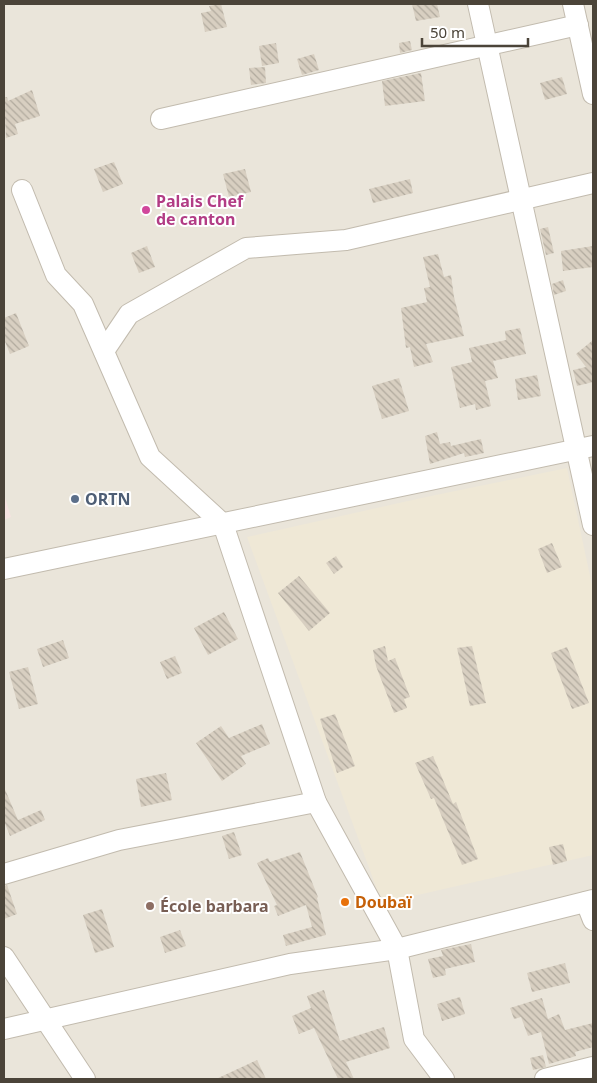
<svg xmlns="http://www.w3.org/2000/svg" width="597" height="1083" font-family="'Noto Sans',sans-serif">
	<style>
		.residential { fill: #eae5da }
		.education { fill: #efe8d6 }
		.medical { fill: #f6e3e0 }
		.building { fill: url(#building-back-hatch) }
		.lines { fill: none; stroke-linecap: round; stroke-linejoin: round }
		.minor-casing { stroke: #c2bbae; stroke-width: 22 }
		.minor { stroke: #fff; stroke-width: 20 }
		.hotel-dot { fill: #d1479c; stroke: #fff; stroke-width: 2 }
		.service-dot { fill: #5c6f8a; stroke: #fff; stroke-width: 2 }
		.food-dot { fill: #e8710a; stroke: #fff; stroke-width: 2 }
		.education-dot { fill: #8d6e63; stroke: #fff; stroke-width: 2 }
		.labels { text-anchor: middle; stroke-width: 4; stroke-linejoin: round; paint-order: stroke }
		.hotel-label { font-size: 16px; font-weight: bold; fill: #b23c85; stroke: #fff; text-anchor: start }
		.service-label { font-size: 16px; font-weight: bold; fill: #4e5e75; stroke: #fff; text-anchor: start }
		.food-label { font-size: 16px; font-weight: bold; fill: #c56008; stroke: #fff; text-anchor: start }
		.education-label { font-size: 16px; font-weight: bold; fill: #785e54; stroke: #fff; text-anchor: start }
	</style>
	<defs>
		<pattern id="building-back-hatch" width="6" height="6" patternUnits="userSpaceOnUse" patternTransform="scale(1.25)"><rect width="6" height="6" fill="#d8cfc1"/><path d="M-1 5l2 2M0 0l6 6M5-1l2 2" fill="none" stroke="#b1aa9e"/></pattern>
	</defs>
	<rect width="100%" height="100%" fill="#f6f3ec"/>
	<rect class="residential" x="4" y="4" width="589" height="1075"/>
	<polygon class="education" points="567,468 593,590 593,855 382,903 247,537 426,497"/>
	<polygon class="medical" points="4,494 11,517 4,520"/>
	<g class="building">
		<polygon points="221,4 227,27 205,32 201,13 211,11 209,6"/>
		<polygon points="412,4 437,4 440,17 416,21"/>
		<polygon points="410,41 412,50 400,53 399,43"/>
		<polygon points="276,43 279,63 262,66 259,46"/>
		<polygon points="314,54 319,70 302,75 297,59"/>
		<polygon points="265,67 266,83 251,85 249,68"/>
		<polygon points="421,73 425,101 385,106 382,81"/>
		<polygon points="562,77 567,94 545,100 540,83"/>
		<polygon points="32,90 40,116 15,124 18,134 6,138 4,97 7,97 8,101"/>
		<polygon points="114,162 123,184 103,192 94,169"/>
		<polygon points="245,169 251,192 229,197 223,174"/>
		<polygon points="410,179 413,193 373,203 369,189"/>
		<polygon points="548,227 554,253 546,255 540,229"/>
		<polygon points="147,246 155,267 139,273 131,253"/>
		<polygon points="593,246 593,267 563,271 561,251"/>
		<polygon points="438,254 444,277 451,275 454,297 464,336 426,344 433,362 414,367 410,347 406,348 401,308 427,302 424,288 430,287 423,257"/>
		<polygon points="563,280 566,291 554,295 552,284"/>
		<polygon points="16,313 29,346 10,354 4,339 4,318"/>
		<polygon points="520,328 526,354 493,361 498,378 485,381 491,406 476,410 475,404 460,408 451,367 472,362 469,348 506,340 505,331"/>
		<polygon points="593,340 593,382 577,386 573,370 586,367 576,354"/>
		<polygon points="537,375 541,396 518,400 515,379"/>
		<polygon points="399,378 409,411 382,419 372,386"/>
		<polygon points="437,432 440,444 450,442 451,446 481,439 484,453 465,457 464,453 430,464 425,436"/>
		<polygon points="552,543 562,567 547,573 538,549"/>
		<polygon points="336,556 343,567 334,574 326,563"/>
		<polygon points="299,576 330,613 309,631 278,593"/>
		<polygon points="224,612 238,639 208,655 194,628"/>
		<polygon points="63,640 69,658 43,667 37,649"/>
		<polygon points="385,646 388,661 395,658 410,697 404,699 407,708 394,713 376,666 373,650"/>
		<polygon points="472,646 486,703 470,706 457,648"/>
		<polygon points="567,647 589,703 572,709 551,653"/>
		<polygon points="175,656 182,673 167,679 160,662"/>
		<polygon points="28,667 38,704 19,709 9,672"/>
		<polygon points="335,714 355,766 337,773 320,719"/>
		<polygon points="262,724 270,744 241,756 246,764 222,781 196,743 221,726 229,738"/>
		<polygon points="433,756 453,804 456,802 478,859 462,865 434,798 431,799 415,763"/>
		<polygon points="166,773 172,800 141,807 136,779"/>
		<polygon points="4,787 18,820 41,810 45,820 10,836 4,821"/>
		<polygon points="234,832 242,855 229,859 222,836"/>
		<polygon points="563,844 567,861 553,865 549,847"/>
		<polygon points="300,852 318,897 317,898 326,935 286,946 283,935 312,927 306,905 278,916 274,906 277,905 257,863 268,858 270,862"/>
		<polygon points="7,885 17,914 4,919 4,886"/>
		<polygon points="102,909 114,947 95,953 83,915"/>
		<polygon points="180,930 186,946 165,953 160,937"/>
		<polygon points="471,944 475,962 445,969 446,975 433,978 428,959 443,956 441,950"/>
		<polygon points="565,963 570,983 532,992 527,973"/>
		<polygon points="324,990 340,1041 384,1027 390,1048 346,1062 354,1079 338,1079 314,1028 299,1034 292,1016 311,1008 307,996"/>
		<polygon points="460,997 465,1014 442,1021 437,1004"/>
		<polygon points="542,998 548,1019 559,1014 565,1030 593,1023 593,1047 575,1052 576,1056 549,1064 541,1032 528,1036 521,1017 514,1019 510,1008"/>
		<polygon points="543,1055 546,1067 533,1070 530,1058"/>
		<polygon points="257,1060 266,1079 216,1079"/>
	</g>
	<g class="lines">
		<g class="minor-casing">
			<g id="minor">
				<polyline points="478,4 593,525"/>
				<polyline points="573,4 593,94"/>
				<polyline points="161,119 578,25"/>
				<polyline points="22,190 56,275 83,304 150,457 223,524 316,802 397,949 414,1039 444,1079"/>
				<polyline points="104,351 129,314 246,248 346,240 593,183"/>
				<polyline points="4,569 593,446"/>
				<polyline points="4,874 119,840 316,802"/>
				<polyline points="586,902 593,920"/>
				<polyline points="4,957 85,1079"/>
				<polyline points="4,1029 290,964 397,949 593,900"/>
				<polyline points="545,1079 593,1067"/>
			</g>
		</g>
		<use href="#minor" class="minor"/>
	</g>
	<circle class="hotel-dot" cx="146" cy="210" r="5"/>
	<circle class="service-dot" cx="75" cy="499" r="5"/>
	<circle class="food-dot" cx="345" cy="902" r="5"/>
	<circle class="education-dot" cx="150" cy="906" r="5"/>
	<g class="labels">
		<g class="hotel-label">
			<text x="156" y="207">Palais Chef<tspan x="156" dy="18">de canton</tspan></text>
		</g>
		<g class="service-label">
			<text x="85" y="505">ORTN</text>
		</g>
		<g class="food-label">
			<text x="355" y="908">Doubaï</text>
		</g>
		<g class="education-label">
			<text x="160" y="912">École barbara</text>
		</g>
	</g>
	<rect width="597" height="1083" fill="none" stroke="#4b4439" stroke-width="10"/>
	<path d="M422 38v8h106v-8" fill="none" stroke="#4b4439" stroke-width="2.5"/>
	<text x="430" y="38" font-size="15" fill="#4b4439" stroke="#ffffff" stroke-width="4" paint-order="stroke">50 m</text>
</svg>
